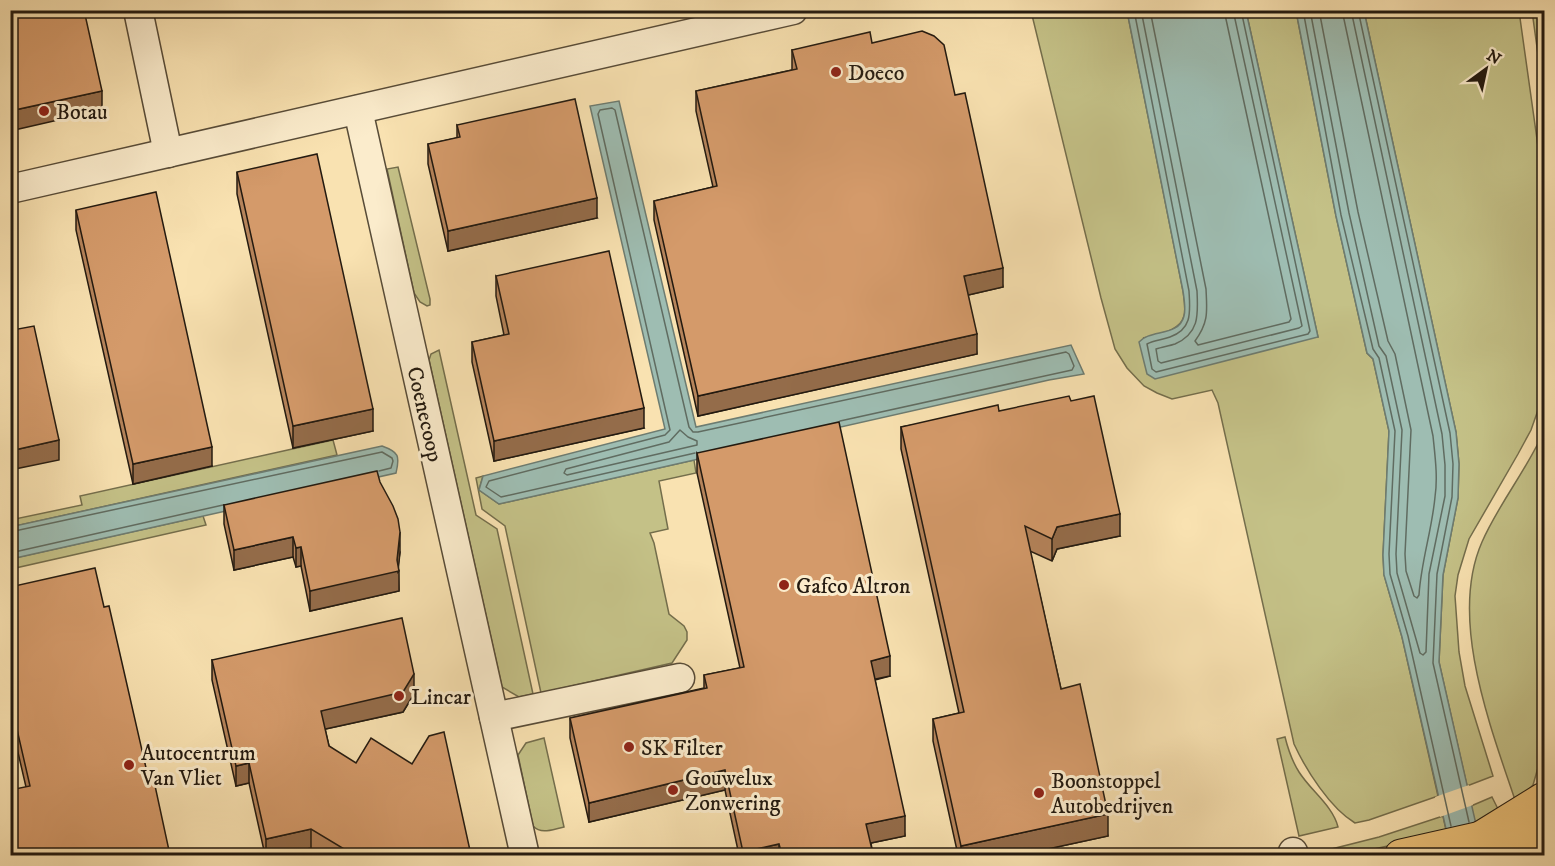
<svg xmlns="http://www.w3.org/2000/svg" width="1555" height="866" font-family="'IM FELL DW Pica',serif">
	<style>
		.green { fill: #c4c187; stroke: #746e4c; stroke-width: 1.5 }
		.water { fill: #9ebdb2; stroke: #6d7c71; stroke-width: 1.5 }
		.pier { fill: #f9e2b1 }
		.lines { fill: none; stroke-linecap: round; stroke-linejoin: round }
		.shore { stroke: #606c61; stroke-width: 1.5 }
		.minor-casing { stroke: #584c38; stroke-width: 31 }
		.major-casing { stroke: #231a10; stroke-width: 35 }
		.minor { stroke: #fbeccc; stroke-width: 28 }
		.major { stroke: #ecc178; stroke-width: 33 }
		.wall { fill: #b6845b; stroke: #231a10; stroke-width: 1.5 }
		.shaded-wall { fill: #946c4a; stroke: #231a10; stroke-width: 1.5 }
		.building { fill: #d49a6a; stroke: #231a10; stroke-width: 1.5 }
		.poi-dot { fill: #8f2418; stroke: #fbeccc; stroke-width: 2 }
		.labels { text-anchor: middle; stroke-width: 6; stroke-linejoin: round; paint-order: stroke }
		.poi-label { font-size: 22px; fill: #231a10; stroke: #fbeccc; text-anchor: start }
		.street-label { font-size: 22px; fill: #231a10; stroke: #fbeccc }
	</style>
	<rect width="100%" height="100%" fill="#f9e2b1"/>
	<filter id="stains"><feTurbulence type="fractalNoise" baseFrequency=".00333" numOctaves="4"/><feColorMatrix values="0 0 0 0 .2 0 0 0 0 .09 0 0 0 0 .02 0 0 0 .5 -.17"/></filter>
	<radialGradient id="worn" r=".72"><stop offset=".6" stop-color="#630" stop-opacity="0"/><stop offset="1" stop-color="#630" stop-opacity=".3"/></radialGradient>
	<g class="green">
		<path d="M 1031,11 L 1127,11 L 1183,291 C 1184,299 1186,309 1184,316 C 1180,332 1157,334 1143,338 L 1318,337 L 1246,11 L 1296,11 L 1336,216 L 1367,353 L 1373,359 L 1389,431 L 1383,555 L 1384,575 L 1402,637 L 1438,796 L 1369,820 L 1355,823 C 1330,808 1306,770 1294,744 L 1218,403 L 1212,390 L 1172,399 L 1157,393 L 1144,386 L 1127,368 L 1115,349 L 1101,298 Z"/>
		<polygon points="1364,11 1519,11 1544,189 1544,393 1531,430 1518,454 1469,539 1458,575 1455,596 1459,652 1465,686 1493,776 1467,786 1439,662 1443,575 1458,498 1459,464 1456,432"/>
		<polygon points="1532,11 1543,11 1544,98"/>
		<polygon points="398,167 430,299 430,305 427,306 420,302 414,293 387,169"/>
		<polygon points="439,350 476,515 497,529 533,694 519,697 502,687 429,360 431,354"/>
		<path d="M 1544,431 L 1544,753 L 1539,764 L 1533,785 L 1516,803 C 1491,728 1448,619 1482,542 C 1499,503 1527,470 1544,431 Z"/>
		<polygon points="333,440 337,455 11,527 10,520 82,505 80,496"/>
		<polygon points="694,460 696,473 659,481 668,529 650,533 654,543 669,614 684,626 687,632 687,640 672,663 541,693 505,526 482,509 476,478 483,476 479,490 499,504"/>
		<polygon points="203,516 206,525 11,569 10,559"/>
		<path d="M 1285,737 C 1288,749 1292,761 1299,772 C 1311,791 1333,806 1338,827 L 1299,836 L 1277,739 Z"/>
		<path d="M 544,738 L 564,827 C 553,829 542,835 533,826 L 518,755 L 526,743 Z"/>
		<polygon points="1492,797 1500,813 1475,823 1471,806"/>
		<polygon points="1443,816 1446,830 1442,834 1347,855 1311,856 1312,854 1379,837"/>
	</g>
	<g class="water">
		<path d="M 1127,11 L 1246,11 L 1318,337 L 1155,379 L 1147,374 L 1139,342 C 1150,329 1179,337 1184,316 C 1186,309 1184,298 1183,291 Z"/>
		<polygon points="1296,11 1364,11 1456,432 1459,464 1458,498 1443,575 1439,662 1483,855 1452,855 1402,637 1384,575 1383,555 1389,431 1373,359 1367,353 1336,216"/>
		<polygon points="619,101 696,427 1071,345 1084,374 1049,380 499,504 479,490 483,476 665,429 590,106"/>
		<path d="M 382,446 C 399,452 400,456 396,473 L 11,559 L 10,527 Z"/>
	</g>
	<polygon class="pier" points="1469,785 1473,805 1440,817 1435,797"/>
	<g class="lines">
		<g class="shore">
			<path d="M 1134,10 L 1189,291 C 1190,311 1193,329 1170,337 C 1162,340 1154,340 1147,344 L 1152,369 L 1156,372 L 1308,334 L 1310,331 L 1241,10"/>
			<path d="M 1141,10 L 1197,291 C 1198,314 1200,333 1175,344 C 1169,346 1162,347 1156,349 L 1158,361 L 1161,363 L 1299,328 L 1302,326 L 1233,10"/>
			<path d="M 1150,10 L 1206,289 C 1207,311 1209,322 1195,341 L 1198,345 L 1289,322 L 1291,319 L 1224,10"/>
			<polyline points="1303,10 1341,215 1373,349 1379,358 1395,431 1389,554 1390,574 1408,636 1451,826"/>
			<polyline points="1310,10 1349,213 1379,346 1386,356 1402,430 1396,554 1397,573 1420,653 1423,655 1426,652 1429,574 1445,496 1445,465 1442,434 1351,10"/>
			<path d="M 1319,10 L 1358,212 L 1388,341 L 1395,354 L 1411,430 L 1405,554 L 1406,571 L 1414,596 L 1417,598 L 1419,595 C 1421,562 1432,530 1435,497 C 1438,477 1435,456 1433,436 L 1342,10"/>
			<polyline points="1358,10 1450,433 1453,464 1452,497 1437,574 1433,663 1469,822"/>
			<polygon points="680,430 688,437 697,441 697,445 567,475 564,473 566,469 669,442"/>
			<polyline points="695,453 501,497 486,487 489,481 665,435 670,430 598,114 600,110 612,108 615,110 689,427 693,432 698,432 1066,352 1069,354 1074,366 1072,370 840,421"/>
			<polyline points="10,532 382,452 392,458 393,461 391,468 379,471"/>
			<polyline points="10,553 223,505"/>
		</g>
		<g class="minor-casing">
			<g id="minor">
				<polyline points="138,10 168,153"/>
				<polyline points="358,110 525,856"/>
				<polyline points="10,189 793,10"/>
				<polyline points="494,717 680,678"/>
				<polyline points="1293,852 1293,856"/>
			</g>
		</g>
		<g class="major-casing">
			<g id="major">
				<polyline points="1481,838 1544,799"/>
				<polyline points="1401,856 1481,838 1523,837 1544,832"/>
			</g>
		</g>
		<use href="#minor" class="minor"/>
		<use href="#major" class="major"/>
	</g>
	<g class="wall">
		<polygon points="872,43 955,95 1003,287 968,295 977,354 698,416 654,220 654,201 713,187 696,111 696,91 792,70 792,50"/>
		<polygon points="457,125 597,218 448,251 428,164 428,144 457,138"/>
		<polygon points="237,172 373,431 293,448 237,194"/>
		<polygon points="76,210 212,466 133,484 76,230"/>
		<polygon points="496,276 644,428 494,461 472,362 472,342 504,335 496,296"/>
		<polygon points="999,411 1120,536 1057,549 1052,561 1030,551 1061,689 1108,836 1020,855 958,855 933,741 933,719 959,713 901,449 901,427"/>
		<polygon points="697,453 890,676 875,680 905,836 871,843 873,855 739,855 725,790 589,822 570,738 570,718 704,688 704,675 740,668 697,473"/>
		<polygon points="224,505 400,552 398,566 399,591 310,611 301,566 296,567 293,557 234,570 224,524"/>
		<polygon points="10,587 104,607 149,781 26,787 10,718"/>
		<polygon points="212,660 414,694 403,712 325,729 329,746 471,855 323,855 311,848 281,855 265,855 249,783 236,786 212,680"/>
	</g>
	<g class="shaded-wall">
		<polygon points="437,10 451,10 437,14"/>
		<polygon points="102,91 102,110 10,131 10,111"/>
		<polygon points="597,198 597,218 448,251 448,231"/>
		<polygon points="1003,268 1003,287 964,296 964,276"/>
		<polygon points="977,334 977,354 698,416 698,396"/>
		<polygon points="644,408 644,428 494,461 494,441"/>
		<polygon points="373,409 373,431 293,448 293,426"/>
		<polygon points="59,440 59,460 10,470 10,451"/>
		<polygon points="212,447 212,466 133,484 133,464"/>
		<polygon points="1120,514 1120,536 1057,549 1052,561 1052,539 1057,527"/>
		<polygon points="400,532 400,552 398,572 399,571 399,591 310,611 310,591 397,560"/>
		<polygon points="293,537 293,557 234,570 234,550"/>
		<polygon points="301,547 301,566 296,567 296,548"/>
		<polygon points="890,656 890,676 871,680 871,661"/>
		<polygon points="414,674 414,694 403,712 321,730 321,711"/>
		<polygon points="249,763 249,783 236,786 236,766"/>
		<polygon points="725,770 725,790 589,822 589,803"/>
		<polygon points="1108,814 1108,836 1020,855 961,855 961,846"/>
		<polygon points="905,816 905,836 866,844 866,824"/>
		<polygon points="311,829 311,848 281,855 266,855 266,839"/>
		<polygon points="779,844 779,855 743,855 743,852"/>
	</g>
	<g class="building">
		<polygon points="10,10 84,10 102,91 10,111"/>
		<polygon points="922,31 934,36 944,45 955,95 965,93 1003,268 964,276 977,334 698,396 654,201 717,186 696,91 797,69 792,50 870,32 872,43"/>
		<polygon points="575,99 597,198 448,231 428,144 460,137 457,125"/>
		<polygon points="317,154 373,409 293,426 237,172"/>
		<polygon points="156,192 212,447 133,464 76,210"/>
		<polygon points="609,251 644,408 494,441 472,342 509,334 496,276"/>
		<polygon points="10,318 13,330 34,326 59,440 10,451"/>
		<polygon points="1069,396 1071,401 1094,396 1120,514 1057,527 1052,539 1025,526 1061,689 1080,684 1108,814 961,846 933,719 964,712 901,427 998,405 999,411"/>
		<polygon points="839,422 890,656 871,661 905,816 866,824 873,854 866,855 782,855 779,844 743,852 725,770 589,803 570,718 707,688 704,675 744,667 697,453"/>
		<polygon points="377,471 380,482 393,506 398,519 400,532 397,560 399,571 310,591 301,547 296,548 293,537 234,550 224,505"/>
		<polygon points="95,568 104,607 109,606 149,781 154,781 170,855 10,855 10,790 30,786 10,699 10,587"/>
		<polygon points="402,618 414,674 403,692 321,711 329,746 356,763 371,738 412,764 429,736 444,732 471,855 354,855 311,829 266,839 249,763 236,766 212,660"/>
	</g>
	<g class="poi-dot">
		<circle cx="836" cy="72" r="6"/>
		<circle cx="44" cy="111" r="6"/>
		<circle cx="784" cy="585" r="6"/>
		<circle cx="399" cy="696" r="6"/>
		<circle cx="629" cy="747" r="6"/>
		<circle cx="129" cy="765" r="6"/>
		<circle cx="673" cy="790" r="6"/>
		<circle cx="1039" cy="793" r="6"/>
	</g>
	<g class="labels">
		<g class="poi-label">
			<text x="848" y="80">Doeco</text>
			<text x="56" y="119">Botau</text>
			<text x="796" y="593">Gafco Altron</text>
			<text x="411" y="704">Lincar</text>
			<text x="641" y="755">SK Filter</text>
			<text x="141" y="760">Autocentrum<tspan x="141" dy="25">Van Vliet</tspan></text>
			<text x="685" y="785">Gouwelux<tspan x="685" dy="25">Zonwering</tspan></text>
			<text x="1051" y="788">Boonstoppel<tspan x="1051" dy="25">Autobedrijven</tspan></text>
		</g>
		<g class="street-label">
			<text transform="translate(426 414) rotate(77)" y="8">Coenecoop</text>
		</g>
	</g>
	<rect width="1555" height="866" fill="none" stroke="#f9e2b1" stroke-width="36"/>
	<rect x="12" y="12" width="1531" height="842" fill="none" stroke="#231a10" stroke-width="3"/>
	<rect x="18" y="18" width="1519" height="830" fill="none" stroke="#231a10" stroke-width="1.5"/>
	<g transform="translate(1486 69) rotate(33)" stroke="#fbeccc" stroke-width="4.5" paint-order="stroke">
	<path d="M0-4.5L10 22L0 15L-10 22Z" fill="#231a10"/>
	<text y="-9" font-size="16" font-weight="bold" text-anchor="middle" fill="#231a10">N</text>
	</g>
	<rect width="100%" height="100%" filter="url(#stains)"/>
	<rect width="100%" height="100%" fill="url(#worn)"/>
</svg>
